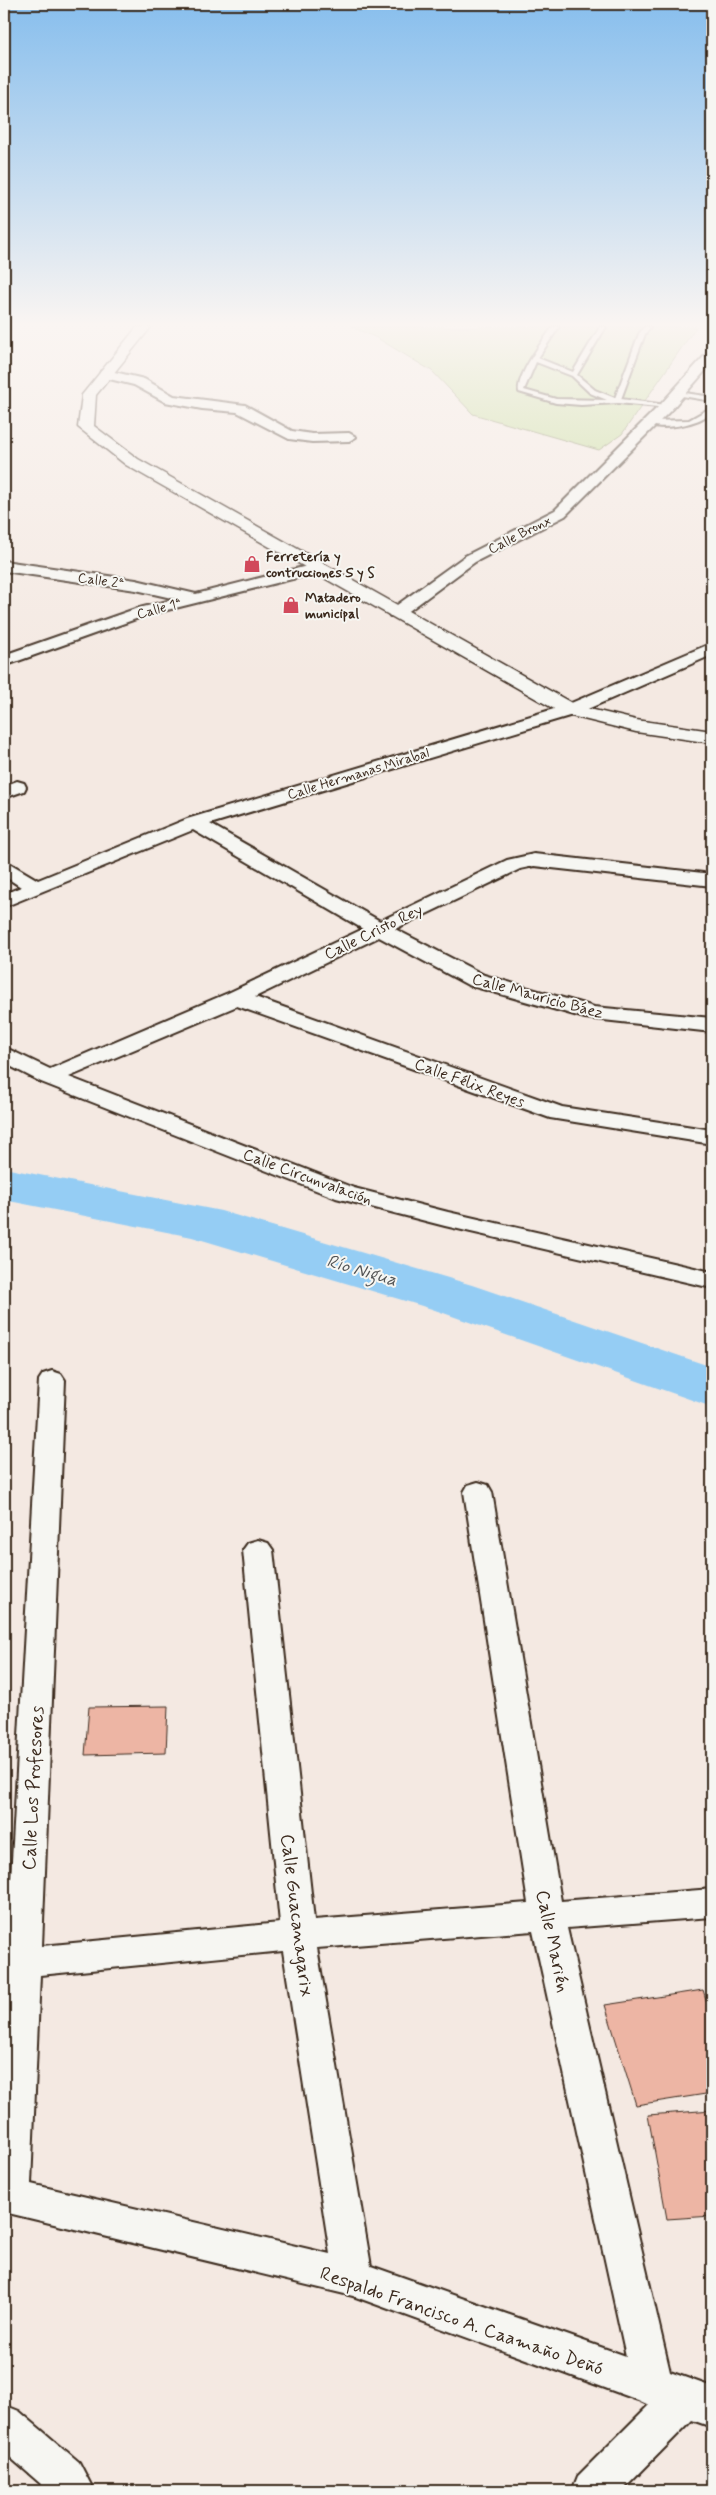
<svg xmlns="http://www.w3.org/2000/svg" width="716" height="2495" font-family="Mynerve,sans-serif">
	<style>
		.green { fill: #c0da91; stroke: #7e8258 }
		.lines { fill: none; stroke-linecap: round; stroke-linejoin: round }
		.river { fill: #95cdf4; fill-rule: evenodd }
		.building { fill: #edb5a4; stroke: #3b2a1e }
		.service-casing { stroke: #3b2a1e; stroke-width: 4 }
		.minor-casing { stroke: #3b2a1e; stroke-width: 4 }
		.secondary-casing { stroke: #3b2a1e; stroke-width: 3 }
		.service { fill: #f6f6f2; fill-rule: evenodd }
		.minor { fill: #f6f6f2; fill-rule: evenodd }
		.secondary { fill: #f6f6f2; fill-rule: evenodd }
		.labels { text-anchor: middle; stroke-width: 4; stroke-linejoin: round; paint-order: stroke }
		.far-street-label { font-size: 14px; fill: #3b2a1e; stroke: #f6f6f2 }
		.far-poi-label { font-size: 14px; font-weight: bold; fill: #3b2a1e; stroke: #f6f6f2; text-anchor: start }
		.street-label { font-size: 16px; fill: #3b2a1e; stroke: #f6f6f2 }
		.water-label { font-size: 18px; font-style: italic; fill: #525354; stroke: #f6f6f2 }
		.near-street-label { font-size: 19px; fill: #3b2a1e; stroke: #f6f6f2 }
	</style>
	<rect width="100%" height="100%" fill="#f4e9e2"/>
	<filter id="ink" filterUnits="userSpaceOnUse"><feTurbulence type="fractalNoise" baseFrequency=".02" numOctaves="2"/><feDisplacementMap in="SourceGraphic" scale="10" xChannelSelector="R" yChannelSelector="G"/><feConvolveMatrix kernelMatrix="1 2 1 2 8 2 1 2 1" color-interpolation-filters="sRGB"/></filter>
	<g filter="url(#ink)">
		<polygon class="green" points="352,327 696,327 622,434 599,450 473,414 432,371 377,338"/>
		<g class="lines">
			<polygon class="river" points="4,1168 221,1211 472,1285 712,1367 712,1407 432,1309 192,1237 4,1200"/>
		</g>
		<g class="building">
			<polygon points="168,1706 166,1753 85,1755 89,1707"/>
			<polygon points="703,1990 712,2018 712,2093 636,2105 605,2005"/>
			<polygon points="712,2110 712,2216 667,2219 648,2115"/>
		</g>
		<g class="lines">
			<g class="service-casing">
				<g id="service">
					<path d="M 553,327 L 559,327 L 538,358 L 573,372 L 600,327 L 606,327 L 577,375 L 595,390 L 615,398 L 639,334 L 644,327 L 650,327 L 645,334 L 621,399 L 666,405 L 669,407 L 668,408 L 618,403 L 581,405 L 556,403 L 519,392 C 516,376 543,340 553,327 ZM 536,362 L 572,376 L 590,393 L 607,400 L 556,399 L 524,390 Z"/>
					<polygon points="678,392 712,397 712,401 676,395 675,394"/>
					<path d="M 712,407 L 712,412 C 699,424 662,432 647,423 L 650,421 L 689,420 Z"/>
				</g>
			</g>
			<g class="minor-casing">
				<g id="minor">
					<polygon points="712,351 712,363 671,410 565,516 475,562 402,616 390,616 388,613 390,610 465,556 555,510 661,404 708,352"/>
					<polygon points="106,370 144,379 174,396 245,405 292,431 312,434 349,433 356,437 349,441 312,442 289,439 237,412 202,409 165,402 134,385 101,377 100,374 101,371"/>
					<polygon points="4,561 136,580 196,594 319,563 327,568 325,571 147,615 4,666 4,655 135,609 176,599 136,590 4,571"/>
					<polygon points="712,643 712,655 576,714 210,824 380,921 507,860 534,854 712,874 712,886 534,866 520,869 395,929 484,975 594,1007 712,1018 712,1032 585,1018 468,985 379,937 255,997 562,1107 712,1130 712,1144 550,1118 237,1006 69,1077 354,1188 448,1212 712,1272 712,1288 445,1226 336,1198 41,1082 4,1063 4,1047 50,1069 228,993 363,929 193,830 4,907 4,894 21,887 4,876 4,862 11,864 38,880 187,819 564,706"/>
					<polygon points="17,781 24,783 26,787 24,791 4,798 4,786"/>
					<path d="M 52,1371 L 61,1374 L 65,1380 L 42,1946 L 280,1923 L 243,1550 L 248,1543 L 258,1540 L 268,1543 L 273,1550 L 314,1920 L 528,1903 L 464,1492 L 468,1485 L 478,1482 L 488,1485 L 492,1492 L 561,1901 L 712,1889 L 712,1917 L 567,1928 L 670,2372 L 712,2387 L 712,2427 L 692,2420 L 622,2491 L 572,2491 L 578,2476 L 649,2405 L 638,2400 L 353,2296 L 4,2212 L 4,2003 L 39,1380 L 43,1374 ZM 533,1931 L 626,2356 L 371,2266 L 317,1948 ZM 283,1951 L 330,2254 L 31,2184 L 40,1975 Z"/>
					<polygon points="4,2405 19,2411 79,2462 94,2491 49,2491 4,2452"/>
				</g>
			</g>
			<g class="secondary-casing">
				<polygon id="secondary" points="137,327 151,327 96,395 94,426 138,459 577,706 636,720 712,731 712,743 636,732 563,714 126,465 78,427 82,395"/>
			</g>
			<use href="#service" class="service"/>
			<use href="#minor" class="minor"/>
			<use href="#secondary" class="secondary"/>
		</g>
	</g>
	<linearGradient id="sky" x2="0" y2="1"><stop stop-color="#87beed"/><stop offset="0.48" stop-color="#faf5f2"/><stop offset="1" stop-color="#faf5f2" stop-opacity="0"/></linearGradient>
	<rect width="716" height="676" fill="url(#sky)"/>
	<defs>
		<g id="shop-bare" transform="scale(1.35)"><path d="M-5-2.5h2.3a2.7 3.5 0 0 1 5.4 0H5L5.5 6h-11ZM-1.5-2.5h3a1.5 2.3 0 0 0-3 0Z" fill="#d1495b" stroke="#f6f6f2" stroke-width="2.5" paint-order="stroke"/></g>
	</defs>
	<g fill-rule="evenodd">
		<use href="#shop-bare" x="252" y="564"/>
		<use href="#shop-bare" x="291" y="605"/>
	</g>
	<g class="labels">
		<g class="far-street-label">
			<text transform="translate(519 534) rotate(-27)" y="5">Calle Bronx</text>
			<text transform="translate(101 580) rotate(8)" y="5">Calle 2ª</text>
			<text transform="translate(159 608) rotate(-15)" y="5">Calle 1ª</text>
			<text transform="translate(358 773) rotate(-17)" y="5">Calle Hermanas Mirabal</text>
		</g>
		<g class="far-poi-label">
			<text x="266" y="561">Ferretería y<tspan x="266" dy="16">contrucciones S y S</tspan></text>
			<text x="305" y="602">Matadero<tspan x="305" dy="16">municipal</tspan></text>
		</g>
		<g class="street-label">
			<text transform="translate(373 931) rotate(-26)" y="6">Calle Cristo Rey</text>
			<text transform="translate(538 995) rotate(15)" y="6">Calle Mauricio Báez</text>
			<text transform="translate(470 1082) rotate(20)" y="6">Calle Félix Reyes</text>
			<text transform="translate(308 1176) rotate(20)" y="6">Calle Circunvalación</text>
		</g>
		<g class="water-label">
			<text transform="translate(362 1270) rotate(16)" y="6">Río Nigua</text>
		</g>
		<g class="near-street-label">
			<text transform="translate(32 1788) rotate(-87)" y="7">Calle Los Profesores</text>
			<text transform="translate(298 1915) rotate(83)" y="7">Calle Guacanagarix</text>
			<text transform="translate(554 1941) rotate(78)" y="7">Calle Marién</text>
			<text transform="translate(462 2320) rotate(19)" y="7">Respaldo Francisco A. Caamaño Deñó</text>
		</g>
	</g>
	<rect width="716" height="2495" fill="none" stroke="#f6f6f2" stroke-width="20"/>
	<rect x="10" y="10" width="696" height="2475" fill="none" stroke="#3b2a1e" stroke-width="2" filter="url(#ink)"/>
</svg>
